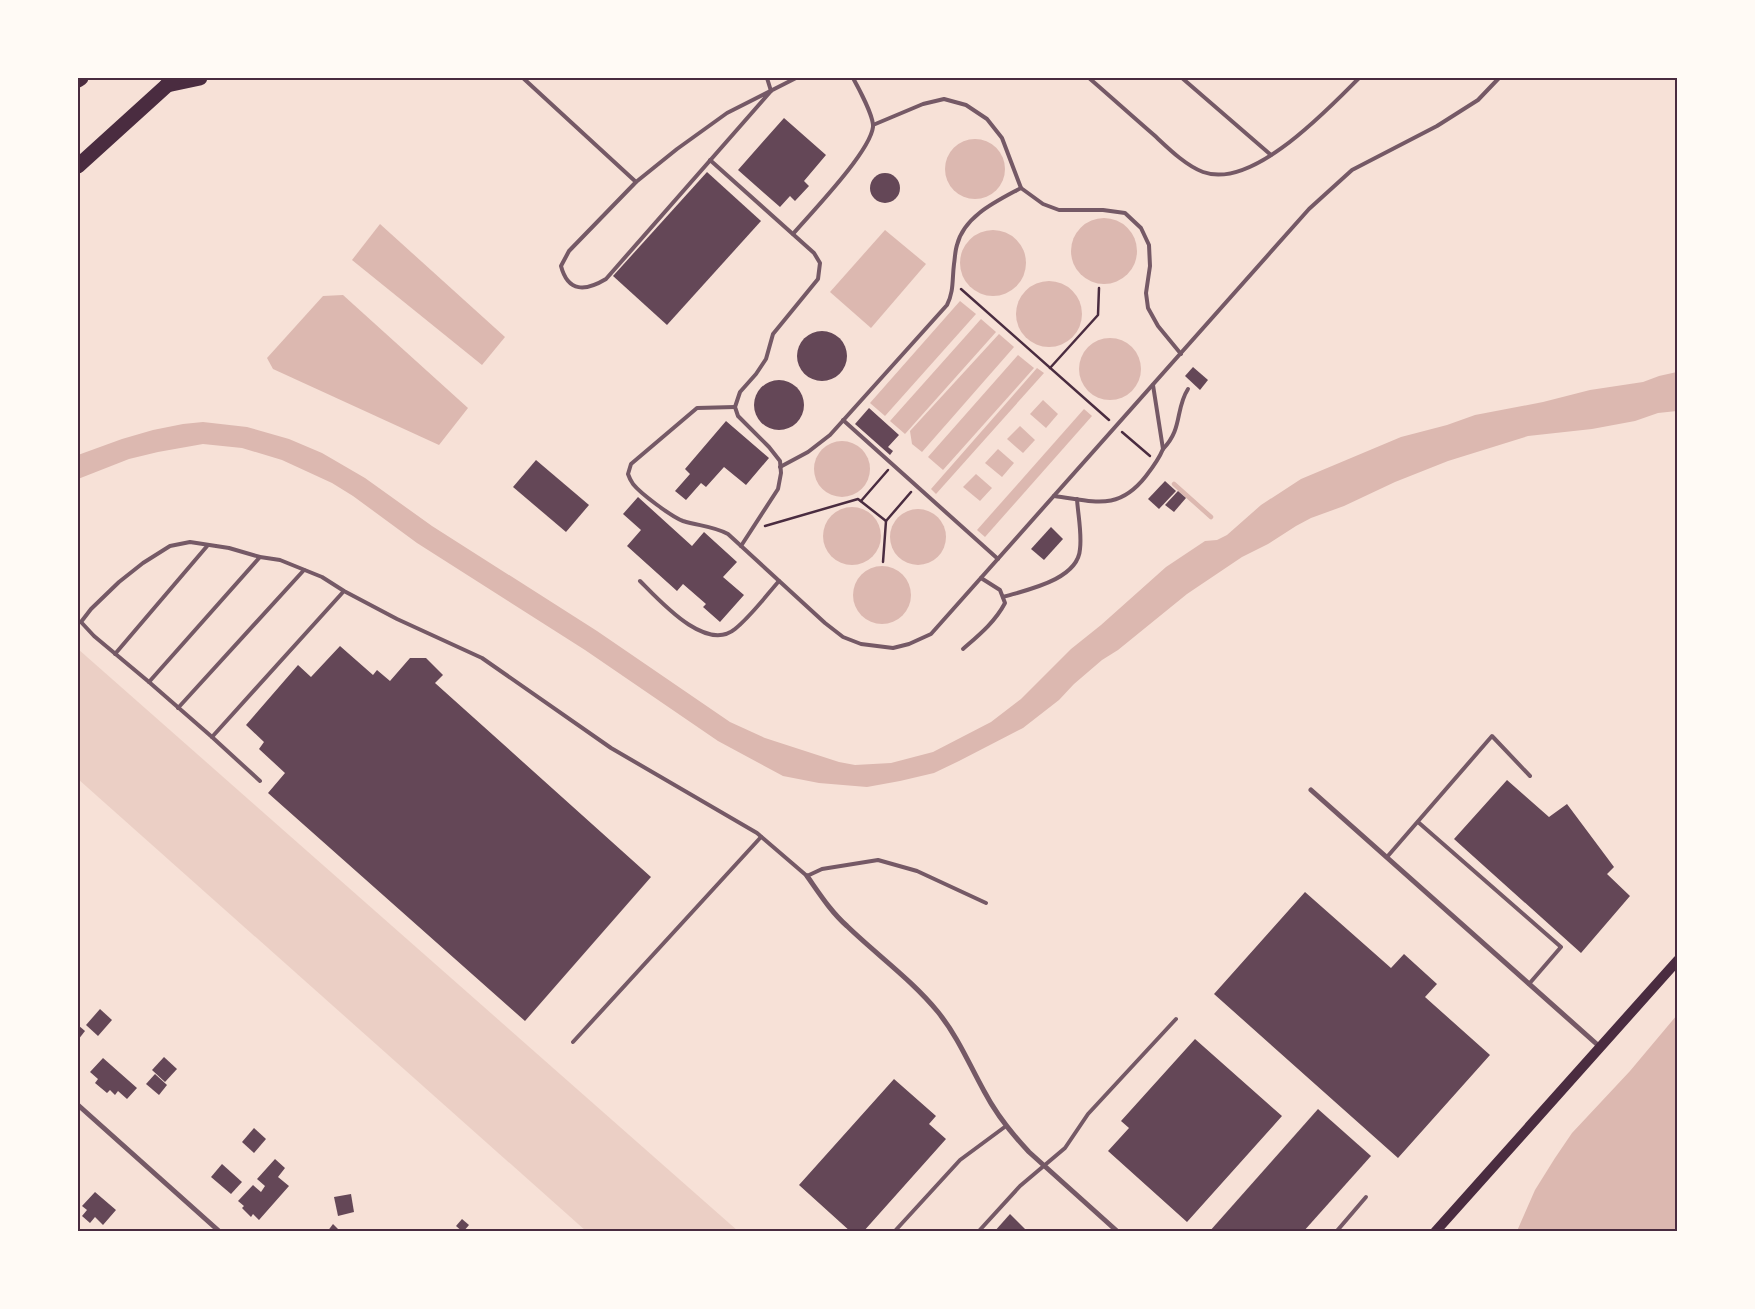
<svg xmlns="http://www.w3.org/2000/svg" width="1755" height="1309" font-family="Poppins,sans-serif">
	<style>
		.green { fill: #ebcfc5 }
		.water { fill: #dcb8b0 }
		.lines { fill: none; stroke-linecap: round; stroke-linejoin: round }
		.stream { stroke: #dcb8b0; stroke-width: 4.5 }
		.building { fill: #644757 }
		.path { stroke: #4a2c40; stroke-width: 2.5 }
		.service { stroke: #755966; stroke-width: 4 }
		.minor { stroke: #755966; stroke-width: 5 }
		.secondary { stroke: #4a2c40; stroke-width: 10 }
		.motorway { stroke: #4a2c40; stroke-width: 15 }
		.neatline { fill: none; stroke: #4a2c40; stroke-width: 2 }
	</style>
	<rect width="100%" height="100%" fill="#f7e1d7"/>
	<polygon class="green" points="78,649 738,1231 586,1231 78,779"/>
	<g class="water">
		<circle cx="975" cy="169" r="30"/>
		<circle cx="1104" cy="251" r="33"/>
		<polygon points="380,224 505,337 482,365 352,260"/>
		<circle cx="993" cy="263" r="33"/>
		<polygon points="885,230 926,264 871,328 830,292"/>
		<circle cx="1049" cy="314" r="33"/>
		<polygon points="343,295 468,408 439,445 273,369 267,358 323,296"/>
		<polygon points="960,301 976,314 885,416 870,403"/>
		<polygon points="981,319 996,332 905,434 890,421"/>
		<polygon points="999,334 1014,347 922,452 912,444 910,431"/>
		<circle cx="1110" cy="369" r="31"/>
		<polygon points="1018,355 1034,368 943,470 928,457"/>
		<polygon points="1037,368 1044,373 936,494 931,489"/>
		<polygon points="1677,372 1677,411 1658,413 1635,421 1592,429 1528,436 1448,461 1395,482 1344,506 1311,518 1296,526 1268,544 1242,557 1187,594 1118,650 1102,660 1074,684 1059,700 1023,728 959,761 934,773 900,781 867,787 819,783 783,776 718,741 585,650 417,543 353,496 332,483 282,460 242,448 203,444 158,452 129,459 78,479 78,455 122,439 153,430 183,424 203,422 247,427 289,439 322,453 365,478 432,526 597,631 730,722 765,738 839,762 855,765 891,763 933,752 991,722 1021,699 1071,649 1101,625 1166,567 1205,541 1217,540 1227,535 1261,505 1301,479 1401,437 1447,425 1475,415 1543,402 1590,390 1643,382 1659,376"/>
		<polygon points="1043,400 1058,414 1046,428 1030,414"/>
		<polygon points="1084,409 1092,416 985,537 977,530"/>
		<polygon points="1020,426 1035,440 1023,453 1007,439"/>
		<circle cx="842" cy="469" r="28"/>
		<polygon points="998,449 1014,463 1002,477 985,463"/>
		<polygon points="976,474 992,488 980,501 963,487"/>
		<circle cx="852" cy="536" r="29"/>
		<circle cx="918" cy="537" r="28"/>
		<circle cx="882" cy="595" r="29"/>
		<polygon points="1677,1015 1677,1231 1517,1231 1535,1190 1555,1158 1572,1133 1630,1071"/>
	</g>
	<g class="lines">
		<polyline class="stream" points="1174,484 1211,517"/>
	</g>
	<g class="building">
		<polygon points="784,118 826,155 804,181 809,186 795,201 790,196 780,207 738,170"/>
		<polygon points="707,172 761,221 667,325 613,276"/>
		<circle cx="885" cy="188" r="15"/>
		<circle cx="822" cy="356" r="25"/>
		<polygon points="1193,367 1208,380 1200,390 1185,376"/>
		<circle cx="779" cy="405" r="25"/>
		<polygon points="869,408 899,435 888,447 893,451 890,455 855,424"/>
		<polygon points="726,421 769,458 746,485 724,467 706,487 701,483 686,500 675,491 690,474 685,469"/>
		<polygon points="536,460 589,505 566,532 513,487"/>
		<polygon points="1165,481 1176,491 1159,509 1148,499"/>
		<polygon points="1178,491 1186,498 1174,512 1165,505"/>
		<polygon points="638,497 692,546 704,532 737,562 723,577 744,595 720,622 703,607 706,604 683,584 677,591 627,546 641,530 623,514"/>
		<polygon points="1051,527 1063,539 1044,560 1031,549"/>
		<polygon points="340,646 373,675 377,670 390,681 410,658 426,658 443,675 435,683 651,877 525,1021 268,793 285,773 259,749 264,742 246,725 298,665 311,677"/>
		<polygon points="1507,780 1549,817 1567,804 1614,867 1607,874 1630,896 1581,953 1454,839"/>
		<polygon points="1305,892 1391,968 1404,954 1437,984 1425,997 1490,1055 1398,1158 1214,994"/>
		<polygon points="100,1009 112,1020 98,1036 86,1025"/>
		<polygon points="78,1025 85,1031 78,1040"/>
		<polygon points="1195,1039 1282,1116 1187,1222 1108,1151 1129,1128 1121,1121"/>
		<polygon points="164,1057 177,1069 165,1082 152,1070"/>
		<polygon points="103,1058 137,1088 127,1099 118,1091 115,1095 110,1090 107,1093 95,1083 98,1079 90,1072"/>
		<polygon points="155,1074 167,1085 159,1095 146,1084"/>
		<polygon points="894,1079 936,1116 929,1124 946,1139 863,1232 851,1232 799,1185"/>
		<polygon points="1318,1109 1371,1156 1303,1232 1209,1232"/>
		<polygon points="254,1128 266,1139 254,1153 242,1142"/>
		<polygon points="275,1159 285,1168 278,1177 289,1186 259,1220 253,1214 251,1217 242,1208 244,1206 238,1201 253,1185 261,1192 265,1186 257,1179"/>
		<polygon points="222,1164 242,1182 231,1194 211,1177"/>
		<polygon points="95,1192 116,1210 103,1225 95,1217 90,1223 82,1216 87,1210 82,1206"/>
		<polygon points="351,1194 354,1212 338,1216 334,1197"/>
		<polygon points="1010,1214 1028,1232 994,1232"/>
		<polygon points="462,1219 469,1225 463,1232 456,1226"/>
		<polygon points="333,1224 341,1232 327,1232"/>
	</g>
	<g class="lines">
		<g class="path">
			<polyline points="961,289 1109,420"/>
			<polyline points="1050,368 1098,315 1099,288"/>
			<polyline points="1122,432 1150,456"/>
			<polyline points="861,501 888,470"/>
			<polyline points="886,521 911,492"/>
			<polyline points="765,526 858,499 886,521 883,562"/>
		</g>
		<g class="service">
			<polyline points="523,78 636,182"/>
			<polyline points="767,78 771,91"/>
			<path d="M 1089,78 C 1111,97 1132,116 1154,135 C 1168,148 1185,165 1203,172 C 1252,190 1327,110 1359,78"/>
			<polyline points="1182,78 1271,155"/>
			<path d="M 771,91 L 606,279 C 586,291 568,293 561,266 L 569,251 L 636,182 L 677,149 L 727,113 L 796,78"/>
			<polyline points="873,125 923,104 944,99 966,105 987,119 1002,138 1021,188 1043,204 1059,210 1103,210 1125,213 1141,228 1149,245 1150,266 1146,293 1148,308 1158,326 1181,354"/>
			<polyline points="710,160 814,253 820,263 818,279 773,334 766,359 756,374 740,392 735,407 738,416 769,447 780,461 781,473 778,489 741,546"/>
			<path d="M 793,234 C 812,212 870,152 873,127 C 874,117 858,87 853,78"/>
			<path d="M 735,407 L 697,408 L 631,464 L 628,474 C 629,477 631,481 633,484 C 641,494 672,517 683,521 C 699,526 713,526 728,534 L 825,623 L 843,637 L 861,644 L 893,648 L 909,644 L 931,634 L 1309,209 L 1352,170 L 1437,126 L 1478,100 L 1499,78"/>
			<polyline points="843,420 998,559"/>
			<path d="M 1163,449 C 1183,429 1175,409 1188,389"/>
			<path d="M 780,467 L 808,452 L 830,435 L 947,305 C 954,291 952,280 954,264 C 955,258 955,251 957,245 C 964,216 997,201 1021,188"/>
			<path d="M 1054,496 C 1094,501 1118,512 1146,476 C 1153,467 1159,459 1163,449 L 1153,385"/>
			<path d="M 640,581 C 660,601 706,653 735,629 C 751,616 765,597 779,581"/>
			<polyline points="344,591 212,737 149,682 94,636 81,622 91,609 119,582 143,563 170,546 190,542 229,548 260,557 280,560 322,577 344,591 397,619 482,658 611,748 757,833 807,876 822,869 878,860 917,871 986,903"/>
			<path d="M 1003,597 C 1026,590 1078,580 1080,549 C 1082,533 1078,515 1077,499"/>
			<path d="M 963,649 C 979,635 995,622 1005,603 L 1000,590 L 981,578"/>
			<polyline points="115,654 208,545"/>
			<polyline points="149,682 260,557"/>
			<polyline points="178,708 304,570"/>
			<polyline points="212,737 260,781"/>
			<polyline points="1418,822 1561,947 1529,984"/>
			<polyline points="1387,857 1492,736 1530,776"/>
			<polyline points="573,1042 761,837"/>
			<polyline points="894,1232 960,1160 1006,1126"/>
			<polyline points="978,1232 1020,1186 1065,1148 1088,1114 1176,1019"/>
			<polyline points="1336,1232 1366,1197"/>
		</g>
		<g class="minor">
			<polyline points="1311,790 1600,1047"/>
			<path d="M 807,876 C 819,893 831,912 847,926 C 877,955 912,980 938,1012 C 958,1037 969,1064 984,1091 C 996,1114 1012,1134 1029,1152 L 1118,1232"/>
			<polyline points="78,1105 220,1232"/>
		</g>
		<polyline class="secondary" points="1435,1232 1678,960"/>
		<g class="motorway">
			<polyline points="78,80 81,78"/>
			<polyline points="167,85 200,78"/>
			<polyline points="78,166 175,78"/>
		</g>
	</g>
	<rect width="1755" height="1309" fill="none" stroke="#fffaf5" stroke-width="158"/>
	<rect x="79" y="79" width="1597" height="1151" class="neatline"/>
</svg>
